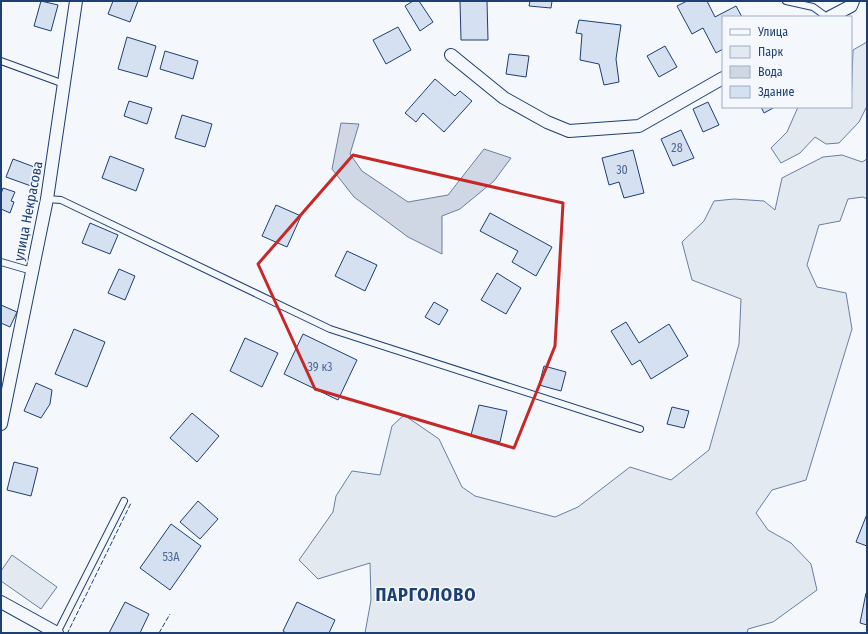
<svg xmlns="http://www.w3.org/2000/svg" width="868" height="634" font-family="'Fira Sans Condensed',sans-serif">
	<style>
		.green { fill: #e3e9f0; stroke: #687fa3 }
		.water { fill: #cfd7e4; stroke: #687fa3 }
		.building { fill: #d5e0f0; stroke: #1d3f73 }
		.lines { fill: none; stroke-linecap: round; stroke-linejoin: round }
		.service-casing { stroke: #1d3f73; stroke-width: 8 }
		.minor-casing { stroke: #1d3f73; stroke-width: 14 }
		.service { stroke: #f4f7fb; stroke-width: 6 }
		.minor { stroke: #f4f7fb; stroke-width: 12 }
		.fence { stroke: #1d3f73; stroke-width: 1; stroke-dasharray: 5 2; stroke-linecap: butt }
		.marked { fill: none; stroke: #c62828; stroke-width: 3; stroke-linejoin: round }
		.labels { text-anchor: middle; stroke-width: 3; stroke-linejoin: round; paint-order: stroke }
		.number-label { font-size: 12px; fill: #4b6792 }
		.street-label { font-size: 14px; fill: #1d3f73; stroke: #f4f7fb }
		.district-label { font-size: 18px; font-weight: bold; letter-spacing: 1px; fill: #1d3f73; stroke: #f4f7fb }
	</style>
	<rect width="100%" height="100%" fill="#f4f7fb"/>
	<g class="green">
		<polygon points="867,42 867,106 859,122 839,143 826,144 815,137 800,153 781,163 771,148 787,132 798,107 851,107 853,50"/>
		<polygon points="842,155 862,162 867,159 867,199 863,197 848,199 840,221 819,225 807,265 817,287 846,293 852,329 806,480 772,490 756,513 768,530 791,543 811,564 817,590 773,622 748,629 747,633 365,633 371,600 370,563 318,579 299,560 333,512 336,496 352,471 380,475 392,426 404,415 439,439 462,487 475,496 555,517 578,507 630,467 671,480 709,450 739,344 741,299 692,280 682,242 704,221 714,201 734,199 764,201 775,210 782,178 823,157"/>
		<polygon points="12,555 57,587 41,609 1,581 1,571"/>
	</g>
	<polygon class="water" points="341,123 359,124 350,154 362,171 408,202 448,195 484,149 511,158 494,181 460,209 442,216 442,254 408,237 354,197 332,169"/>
	<g class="building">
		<polygon points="41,1 58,5 51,31 34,26"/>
		<polygon points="113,1 138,1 130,22 108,14"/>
		<polygon points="413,1 419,1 433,22 420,31 405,6"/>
		<polygon points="460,1 487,1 488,40 461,40"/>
		<polygon points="530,1 552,1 551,8 529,6"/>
		<polygon points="687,1 707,1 715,17 736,6 742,17 723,17 723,49 716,53 703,28 692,34 677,6"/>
		<polygon points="579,20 621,25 616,59 619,82 604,85 599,64 580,60 582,34 576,33"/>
		<polygon points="398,27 411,50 386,64 373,40"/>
		<polygon points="127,37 156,46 147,77 118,69"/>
		<polygon points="665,46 677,67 659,77 647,56"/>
		<polygon points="165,51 198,61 193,79 160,69"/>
		<polygon points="509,54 529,56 526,77 506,74"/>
		<polygon points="435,79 455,96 460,91 472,101 444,132 423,113 416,122 405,113"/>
		<polygon points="129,101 152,108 147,124 124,116"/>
		<polygon points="708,102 719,125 703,132 693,109"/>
		<polygon points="761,107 775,107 764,113"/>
		<polygon points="182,115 212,124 205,147 175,138"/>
		<polygon points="681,130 694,158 673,166 661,139"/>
		<polygon points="633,150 644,193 624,198 619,182 609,185 602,158"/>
		<polygon points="110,156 144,169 136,191 102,178"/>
		<polygon points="13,159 37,168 31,186 6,177"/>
		<polygon points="3,188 15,192 11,201 14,202 10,213 1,209 1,194"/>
		<polygon points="276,205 301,216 287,247 262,236"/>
		<polygon points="490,213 552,247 536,276 512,262 518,251 480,231"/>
		<polygon points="90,223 118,235 110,254 82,243"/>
		<polygon points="347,251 377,265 365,291 335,276"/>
		<polygon points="119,269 135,276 125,300 108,293"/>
		<polygon points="497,273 521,288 506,314 481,300"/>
		<polygon points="434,302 448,310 439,325 425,317"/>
		<polygon points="1,305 17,312 10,327 1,323"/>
		<polygon points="626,322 639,343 669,324 688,356 651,379 640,360 632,365 611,331"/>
		<polygon points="74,329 105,342 87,387 55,374"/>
		<polygon points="303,334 357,360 338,400 284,374"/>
		<polygon points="245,338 278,353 262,387 230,371"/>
		<polygon points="544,366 566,372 561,391 539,385"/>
		<polygon points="36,383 52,390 50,404 41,418 24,411"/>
		<polygon points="479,405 507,411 500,442 471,435"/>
		<polygon points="672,407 689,411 684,428 667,424"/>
		<polygon points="192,413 219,436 197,462 170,438"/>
		<polygon points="14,462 38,468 31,496 7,490"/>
		<polygon points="198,501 218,519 200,539 180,522"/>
		<polygon points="867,514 867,546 856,542"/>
		<polygon points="171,524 201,546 170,590 140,568"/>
		<polygon points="866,593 867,593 867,625 860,623"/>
		<polygon points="125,602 149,614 140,633 109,633"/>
		<polygon points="297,602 335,620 329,633 286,633 283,631"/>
	</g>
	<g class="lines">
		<g class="service-casing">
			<g id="service">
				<polyline points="786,1 813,7 827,17"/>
				<polyline points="1,61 64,84"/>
				<polyline points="47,199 61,200 330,329 640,429"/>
				<polyline points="1,262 32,271"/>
				<polyline points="57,633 124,501"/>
			</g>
		</g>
		<g class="minor-casing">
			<g id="minor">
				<polyline points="830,17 851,6 853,1"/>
				<polyline points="451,55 504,98 547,122 569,131 639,126 723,78"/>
				<polyline points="1,424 47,199 76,1"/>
				<polyline points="1,602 57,633"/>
			</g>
		</g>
		<use href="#service" class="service"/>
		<use href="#minor" class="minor"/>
		<g class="fence">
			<polyline points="70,633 68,632 131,503"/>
			<polyline points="159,633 170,614"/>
		</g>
	</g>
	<path class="marked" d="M 353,155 L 563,203 L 555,346 L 514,448 L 315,389 L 258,264 Z"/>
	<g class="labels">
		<g class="number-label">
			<text x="677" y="152">28</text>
			<text x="622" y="174">30</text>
			<text x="320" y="371">39 к3</text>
			<text x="171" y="561">53А</text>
		</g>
		<g class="street-label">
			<text transform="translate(28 211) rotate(-79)" y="5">улица Некрасова</text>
		</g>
		<g class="district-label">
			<text x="426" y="601">ПАРГОЛОВО</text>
		</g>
	</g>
	<rect width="868" height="634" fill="none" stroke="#1d3f73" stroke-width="4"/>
	<rect x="722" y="16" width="130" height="92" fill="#f4f7fb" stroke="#9eadc5"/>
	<rect x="730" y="29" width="20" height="6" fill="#f4f7fb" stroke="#9eadc5"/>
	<text x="758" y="36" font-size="12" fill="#1d3f73">Улица</text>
	<rect x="730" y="46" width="20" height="12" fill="#e3e9f0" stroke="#9eadc5"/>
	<text x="758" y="56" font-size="12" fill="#1d3f73">Парк</text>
	<rect x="730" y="66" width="20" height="12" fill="#cfd7e4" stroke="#9eadc5"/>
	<text x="758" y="76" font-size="12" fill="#1d3f73">Вода</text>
	<rect x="730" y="86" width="20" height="12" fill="#d5e0f0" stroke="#9eadc5"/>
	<text x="758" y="96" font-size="12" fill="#1d3f73">Здание</text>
</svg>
